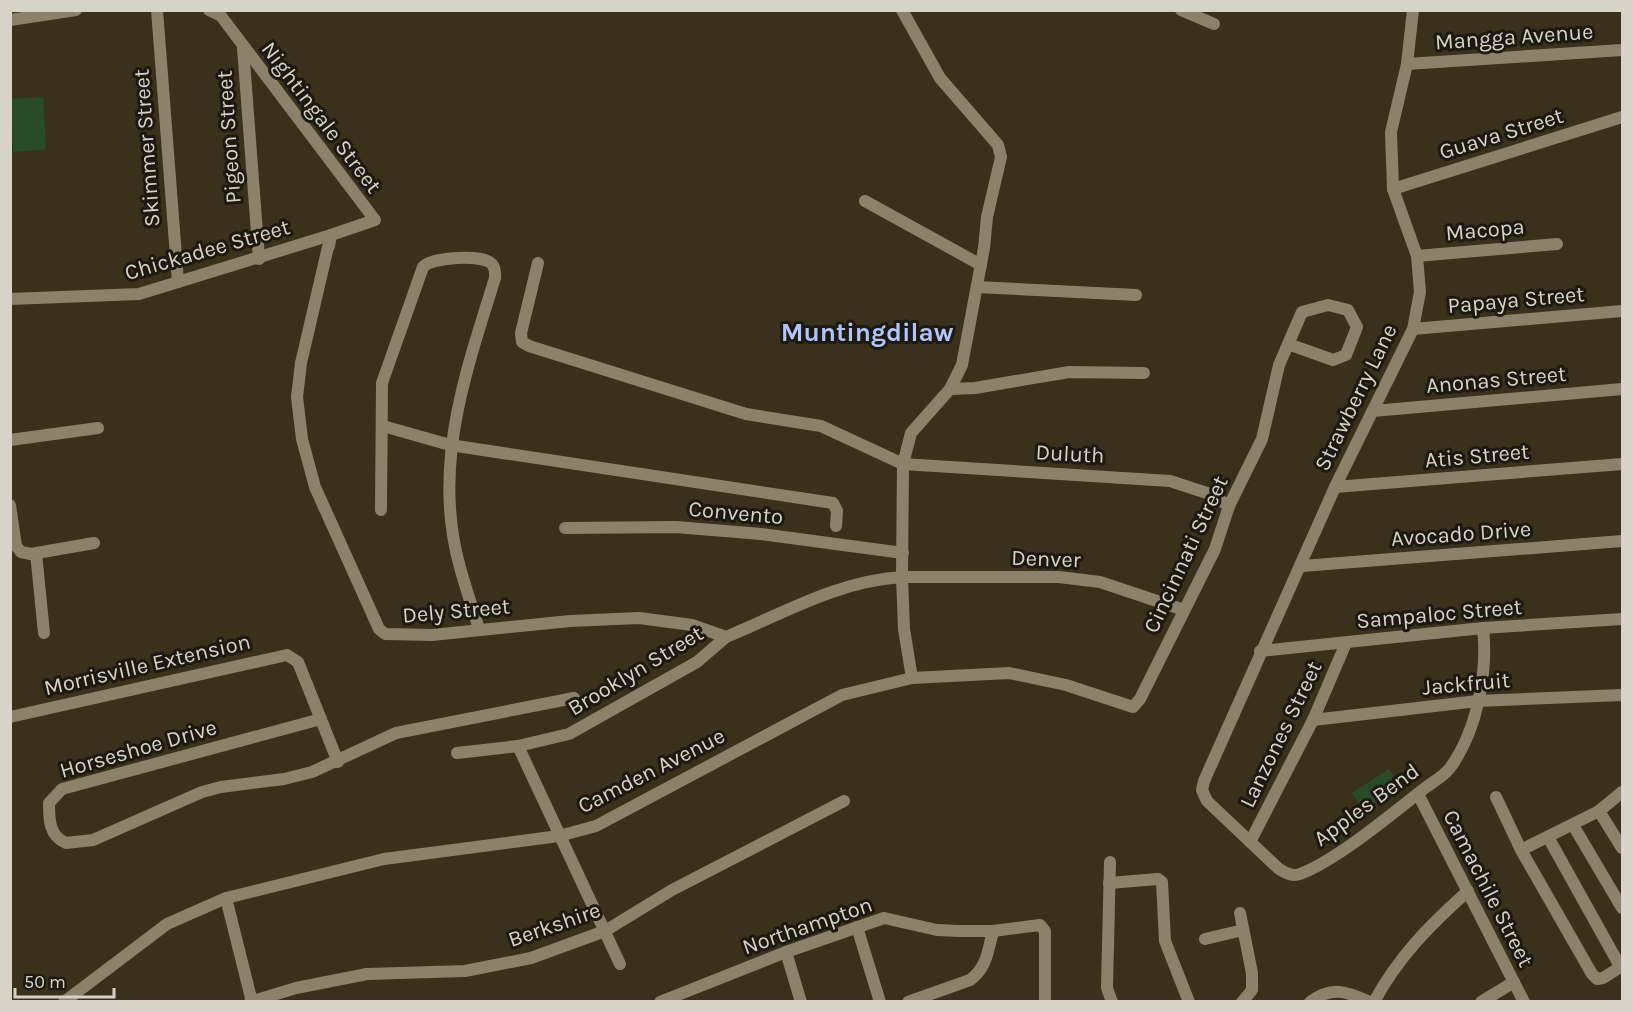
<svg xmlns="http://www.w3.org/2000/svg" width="1633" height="1012" font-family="Karla,sans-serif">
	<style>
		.green { fill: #294c28 }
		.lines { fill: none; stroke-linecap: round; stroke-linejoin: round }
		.minor { stroke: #8c826b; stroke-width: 12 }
		.tertiary { stroke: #8c826b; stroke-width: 12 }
		.labels { text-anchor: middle; stroke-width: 6; stroke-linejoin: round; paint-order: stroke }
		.street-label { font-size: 22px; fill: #d8d3c7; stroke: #1d1910 }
		.quarter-label { font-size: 26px; font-weight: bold; fill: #afc5fb; stroke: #1d1910 }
	</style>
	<rect width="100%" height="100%" fill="#39311c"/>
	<g class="green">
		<polygon points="43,97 46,149 13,152 11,99"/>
		<polygon points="1389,769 1400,787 1364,811 1352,793"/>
	</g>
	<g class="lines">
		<g class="minor">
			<polyline points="157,10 178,282"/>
			<polyline points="209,10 221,16 375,220 331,235 329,246"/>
			<polyline points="902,10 940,78 998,145 1001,157 987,217 984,248 962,365 950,389 911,433 903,464 902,577 1059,577 1100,582 1184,610"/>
			<polyline points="1181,10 1214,24"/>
			<path d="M 1413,10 L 1407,64 L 1391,132 L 1393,189 L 1417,256 L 1420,292 L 1413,329 L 1335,487 L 1204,781 L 1202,790 L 1207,801 L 1279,869 C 1286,873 1292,877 1300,874 C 1337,860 1393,813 1425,788 C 1433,782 1444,776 1450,768 C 1477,731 1488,673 1483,628"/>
			<polyline points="10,20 76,10"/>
			<polyline points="243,48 259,259"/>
			<polyline points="1407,64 1622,50"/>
			<polyline points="1393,189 1622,117"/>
			<polyline points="865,201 981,265"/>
			<polyline points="1417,256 1557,244"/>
			<polyline points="538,263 521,333 522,342 529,346 746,414 821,426 903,464 1170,481 1210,494 1229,506"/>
			<polyline points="977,287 1136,295"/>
			<polyline points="1413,329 1622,311"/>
			<polyline points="950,389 975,388 1069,372 1144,373"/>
			<polyline points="1373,411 1622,389"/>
			<polyline points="383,426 450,445 833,503 837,511 836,526"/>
			<polyline points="10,440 98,428"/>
			<polyline points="1335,487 1622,464"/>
			<polyline points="10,505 16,546 21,552 31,554 94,543"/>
			<path d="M 381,510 L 382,383 L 423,267 C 432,257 483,254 492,264 C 496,269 495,273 495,278 C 470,359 440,442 452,528 C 456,562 469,596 479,629"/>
			<polyline points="565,528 676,527 761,534 903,553"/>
			<polyline points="36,553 44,633"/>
			<polyline points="1302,566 1622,541"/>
			<polyline points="1260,651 1483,628 1622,619"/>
			<polyline points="912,678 1009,673 1066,685 1133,707 1140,699 1215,549 1229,506 1262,439 1279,365 1302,312 1328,305 1348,310 1357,327 1346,355 1333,360 1288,344"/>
			<polyline points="10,717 287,655 298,662 338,762"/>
			<path d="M 321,719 L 62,789 L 49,803 C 49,819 49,836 66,843 L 93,840 L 202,792 L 221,787 L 284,779 L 312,772 L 396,733 L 574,698"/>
			<polyline points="1313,720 1478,701 1622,695"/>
			<polyline points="518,746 620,964"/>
			<polyline points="457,753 518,746 569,734 697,662 726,637"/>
			<polyline points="1418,794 1524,1002"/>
			<polyline points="1496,797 1521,850 1592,974 1597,979 1603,978 1622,966"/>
			<polyline points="1599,811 1622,792"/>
			<polyline points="1573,825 1622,908"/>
			<polyline points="1548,837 1621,968"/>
			<polyline points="1250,842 1313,720 1346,643"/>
			<polyline points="1521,850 1599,811 1622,848"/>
			<polyline points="1110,862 1107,988 1112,1002"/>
			<polyline points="1109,883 1158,879 1162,882 1165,941 1189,1002"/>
			<polyline points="226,898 252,1002"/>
			<polyline points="1240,913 1252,973 1252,990 1242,1002"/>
			<polyline points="857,927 880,1002"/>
			<polyline points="1205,939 1243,930"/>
			<polyline points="786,952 801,1002"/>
			<polyline points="250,1002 296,988 367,974 465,971 531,958 605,931 672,890 844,801"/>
			<polyline points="660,1002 786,952 884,918 937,930 959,931 993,931 1040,925 1045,931 1045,1002"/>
			<path d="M 908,1002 L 970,980 C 987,968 988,950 993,931"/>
			<path d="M 1310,1002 C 1332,986 1346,991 1370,1002"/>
			<path d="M 1374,1002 C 1398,957 1430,925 1468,891"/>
			<polyline points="1481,1002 1514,982"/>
		</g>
		<g class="tertiary">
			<polyline points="10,299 139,294 331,235"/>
			<path d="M 64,1002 L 167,924 L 226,898 L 384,859 L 559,836 L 596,826 L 842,695 L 912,678 L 904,629 L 902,577 C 838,581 784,613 726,637 L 692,625 L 639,618 L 570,621 L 432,635 L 385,634 L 379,629 L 315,487 L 302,439 L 297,397 L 301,363 L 328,247"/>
		</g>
	</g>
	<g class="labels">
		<g class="street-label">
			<text transform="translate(1514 36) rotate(-4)" y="8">Mangga Avenue</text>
			<text transform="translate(322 117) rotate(53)" y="8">Nightingale Street</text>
			<text transform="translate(1501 133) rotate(-17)" y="8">Guava Street</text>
			<text transform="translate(228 137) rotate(-94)" y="8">Pigeon Street</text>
			<text transform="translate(146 148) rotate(-94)" y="8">Skimmer Street</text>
			<text transform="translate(1485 229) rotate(-5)" y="8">Macopa</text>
			<text transform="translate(207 249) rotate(-16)" y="8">Chickadee Street</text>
			<text transform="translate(1516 299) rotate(-5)" y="8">Papaya Street</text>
			<text transform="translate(1496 379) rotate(-5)" y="8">Anonas Street</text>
			<text transform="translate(1355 397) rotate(-64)" y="8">Strawberry Lane</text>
			<text transform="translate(1070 453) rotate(3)" y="8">Duluth</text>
			<text transform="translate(1477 455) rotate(-5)" y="8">Atis Street</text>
			<text transform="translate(736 512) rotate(5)" y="8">Convento</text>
			<text transform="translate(1461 533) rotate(-4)" y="8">Avocado Drive</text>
			<text transform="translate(1185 554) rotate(-65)" y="8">Cincinnati Street</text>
			<text transform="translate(1046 558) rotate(2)" y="8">Denver</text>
			<text transform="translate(456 610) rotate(-5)" y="8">Dely Street</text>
			<text transform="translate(1439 613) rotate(-5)" y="8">Sampaloc Street</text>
			<text transform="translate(147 664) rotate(-13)" y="8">Morrisville Extension</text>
			<text transform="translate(635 670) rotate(-31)" y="8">Brooklyn Street</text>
			<text transform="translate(1466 683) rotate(-5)" y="8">Jackfruit</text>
			<text transform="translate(1280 734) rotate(-64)" y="8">Lanzones Street</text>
			<text transform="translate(138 748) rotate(-16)" y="8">Horseshoe Drive</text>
			<text transform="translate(651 770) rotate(-27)" y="8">Camden Avenue</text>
			<text transform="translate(1366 804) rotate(-36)" y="8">Apples Bend</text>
			<text transform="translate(1489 888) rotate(63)" y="8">Camachile Street</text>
			<text transform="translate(554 924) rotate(-19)" y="8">Berkshire</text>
			<text transform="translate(807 925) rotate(-19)" y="8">Northampton</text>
		</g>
		<g class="quarter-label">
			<text x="867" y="341">Muntingdilaw</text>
		</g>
	</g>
	<rect width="1633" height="1012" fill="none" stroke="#d8d3c7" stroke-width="24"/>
	<path d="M15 988v9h99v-9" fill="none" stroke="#d8d3c7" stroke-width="3"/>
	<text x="24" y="988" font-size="18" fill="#d8d3c7" stroke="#1d1910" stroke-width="4.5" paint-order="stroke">50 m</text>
</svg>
